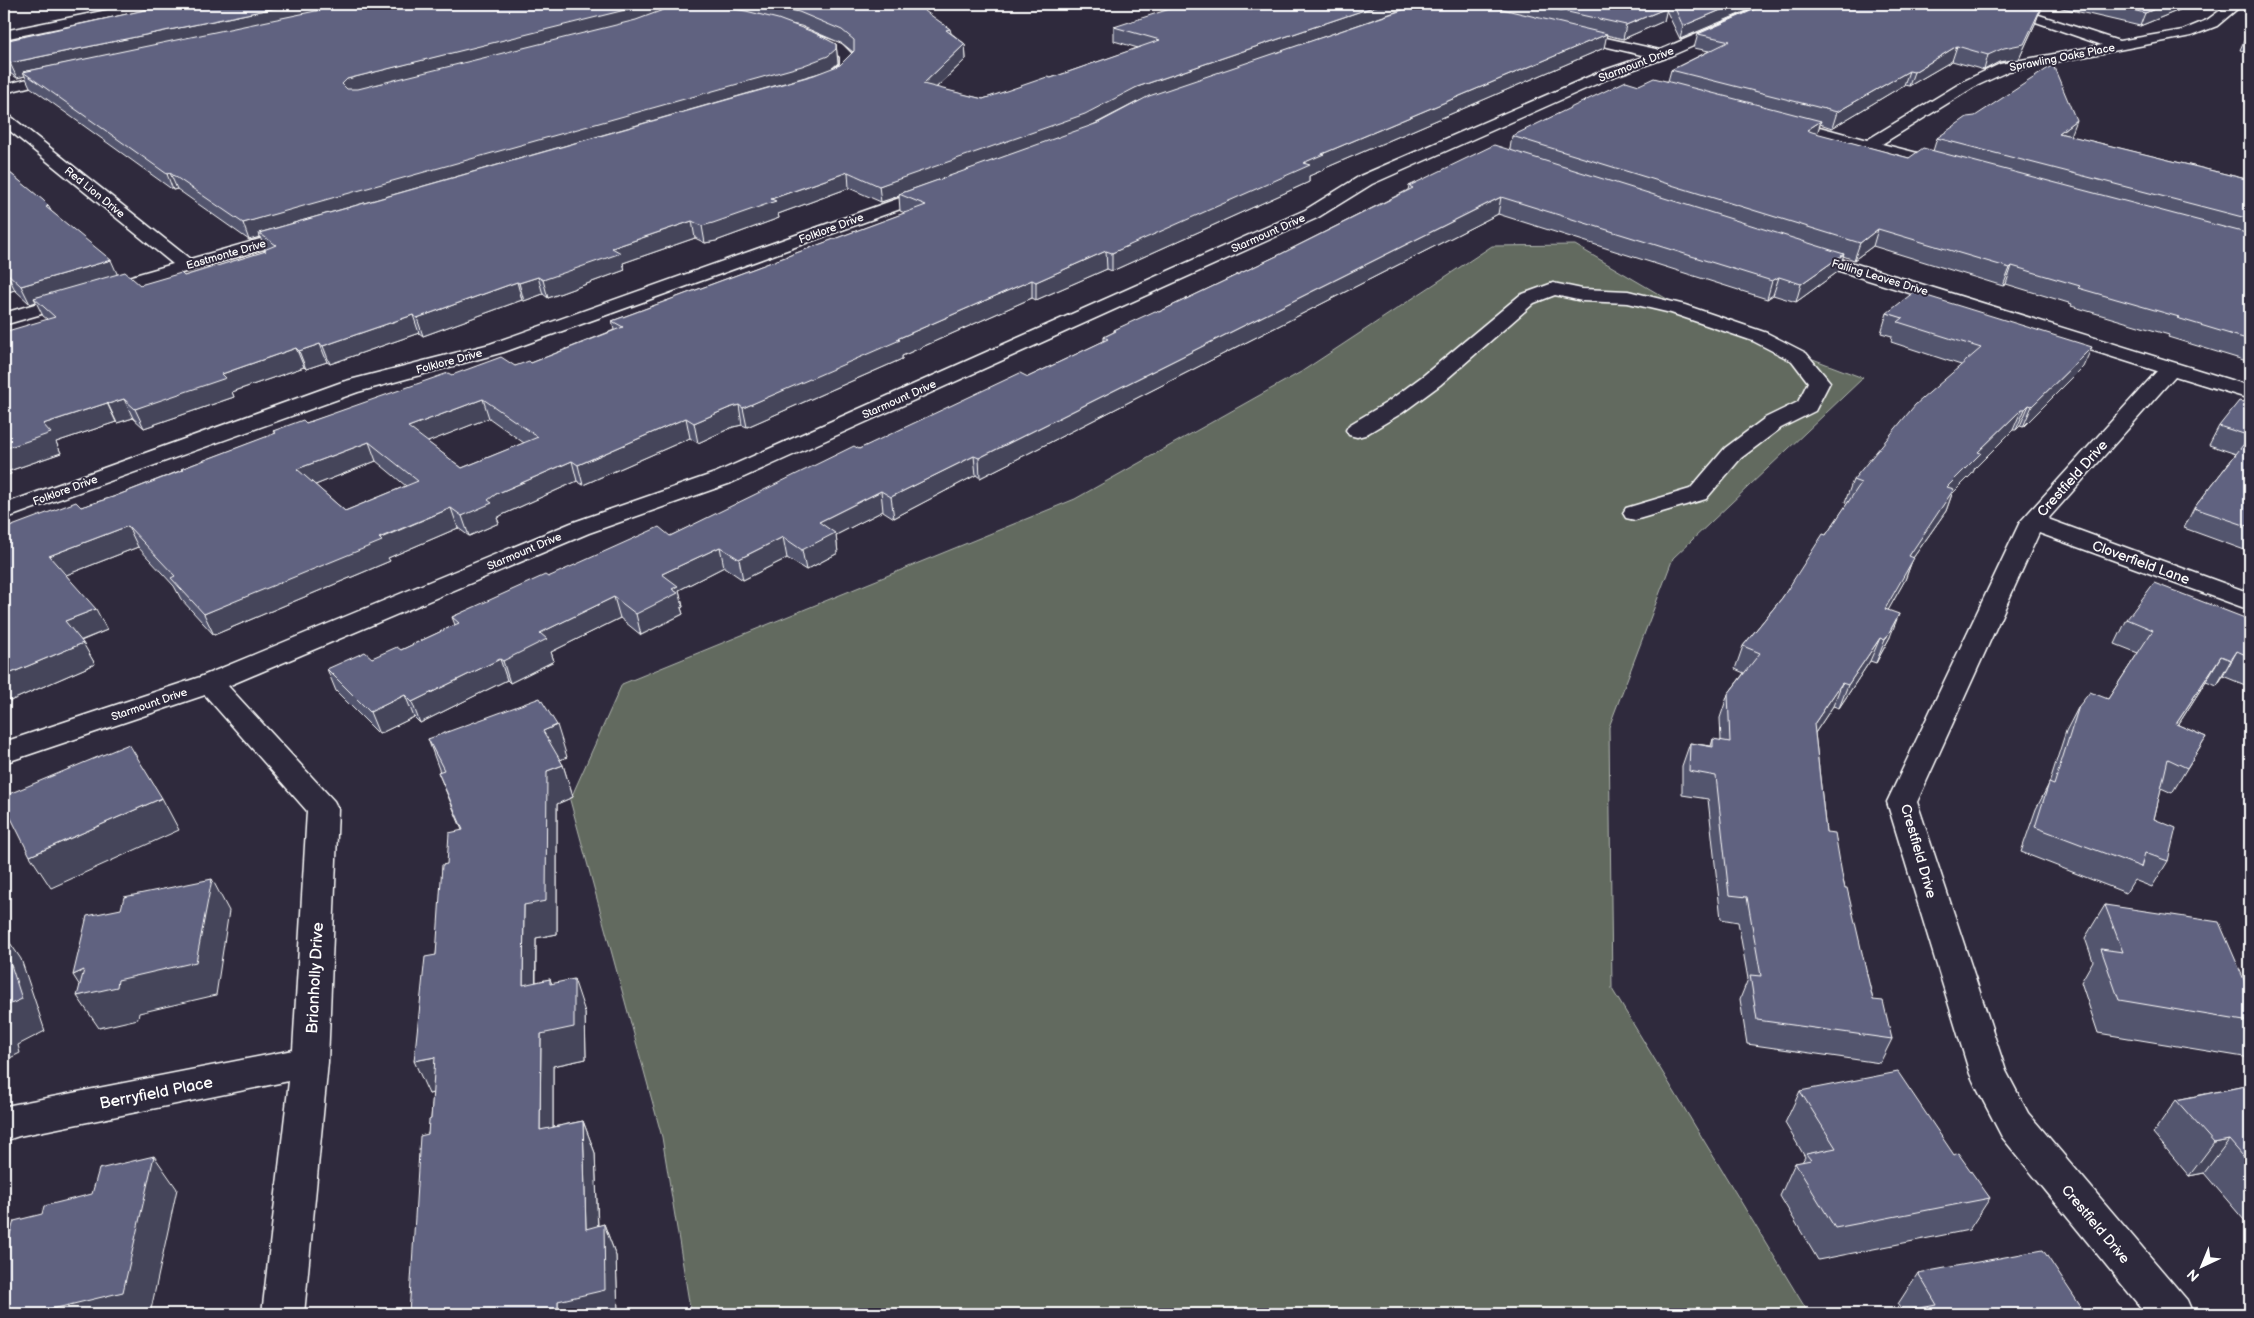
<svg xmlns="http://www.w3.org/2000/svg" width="2254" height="1318" font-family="'Balsamiq Sans',sans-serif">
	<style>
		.green { fill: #626b5f; stroke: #b0b5af }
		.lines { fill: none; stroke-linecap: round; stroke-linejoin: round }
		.minor-casing { stroke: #fff; stroke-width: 3 }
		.minor { fill: #2f2a3d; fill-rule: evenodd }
		.wall { fill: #53546e; stroke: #fff; fill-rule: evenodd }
		.shaded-wall { fill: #44455a; stroke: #fff }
		.building { fill: #616280; stroke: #fff; fill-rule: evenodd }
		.labels { text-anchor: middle; stroke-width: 4; stroke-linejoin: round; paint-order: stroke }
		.far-street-label { font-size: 11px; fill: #fff; stroke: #2f2a3d }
		.street-label { font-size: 14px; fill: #fff; stroke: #2f2a3d }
		.near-street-label { font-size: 16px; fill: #fff; stroke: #2f2a3d }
	</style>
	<rect width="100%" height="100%" fill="#2f2a3d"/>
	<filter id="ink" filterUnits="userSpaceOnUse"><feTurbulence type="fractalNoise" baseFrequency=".02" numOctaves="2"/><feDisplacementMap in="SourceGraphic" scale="10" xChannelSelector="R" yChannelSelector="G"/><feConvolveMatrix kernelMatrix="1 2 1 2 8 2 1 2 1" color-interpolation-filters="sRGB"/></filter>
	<g filter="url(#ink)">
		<polygon class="green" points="1575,245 1691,313 1863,378 1673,558 1609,727 1612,989 1809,1314 691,1314 662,1137 570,800 622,684 1075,499 1301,372 1492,246"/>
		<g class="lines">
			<g class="minor-casing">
				<g id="minor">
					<polygon points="137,4 161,4 155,8 4,39 4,31"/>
					<path d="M 648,4 C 662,4 706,2 716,12 L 709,16 L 654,8 Z"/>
					<polygon points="1767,4 1783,4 1782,7 1666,58 1612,77 1372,184 1317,218 731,483 589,533 228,686 334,801 338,809 328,1062 304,1314 262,1314 289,1081 19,1136 4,1141 4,1107 11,1105 293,1050 307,811 205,695 4,763 4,742 200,677 571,523 715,473 1305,210 1360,176 1602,71 1646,56 1565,37 1563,34 1565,31 1570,30 1660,50"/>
					<polygon points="1958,4 1982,4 2039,15 2119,41 2183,30 2207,20 2229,4 2243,4 2217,26 2191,36 2009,71 1974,87 1882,144 1953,162 1955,166 1953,170 1941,170 1777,125 1775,122 1777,119 1783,117 1867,140 1964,81 2000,64 2102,45 2036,22 1964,8"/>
					<path d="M 802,30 L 841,43 L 854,56 C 854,59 855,62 854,65 C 851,77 829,86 818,83 L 816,80 C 820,75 833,70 840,64 L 840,57 L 831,49 L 797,37 L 795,34 Z"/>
					<polygon points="63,70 68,71 70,74 68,77 4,93 4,85"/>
					<polygon points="4,113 9,115 190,259 299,228 305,229 308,233 305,237 4,325 4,313 173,264 4,126"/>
					<polygon points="936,185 942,186 945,190 942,194 504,352 358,392 4,519 4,504 342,382 490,344"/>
					<polygon points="1805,248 2250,386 2250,399 2175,376 2048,519 2250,593 2250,610 2039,533 1917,802 2006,1071 2028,1113 2187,1300 2193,1314 2146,1314 2002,1137 1975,1085 1970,1074 1887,802 2020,522 2157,371 1798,258 1796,254 1798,250"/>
					<polygon points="1553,283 1582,289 1628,291 1685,305 1767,333 1806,353 1830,382 1815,411 1781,428 1741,458 1706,499 1635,520 1626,518 1623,513 1626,508 1690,489 1725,448 1765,418 1798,402 1808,382 1792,361 1753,341 1671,313 1628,303 1582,301 1555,295 1534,303 1440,385 1402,413 1365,435 1357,437 1349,435 1346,430 1349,425 1386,403 1424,375 1520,295"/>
				</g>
			</g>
			<use href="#minor" class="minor"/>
		</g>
		<g class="wall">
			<path d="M 148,4 L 662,4 L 663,10 L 679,4 L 912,4 L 950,29 L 951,33 L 965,44 L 966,59 L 936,88 L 983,99 L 1051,78 L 1138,48 L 1114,41 L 1114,27 L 1251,10 L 1270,4 L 1650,4 L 1665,7 L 1664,4 L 1763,4 L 1680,39 L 1666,10 L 1664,21 L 1623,39 L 1606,35 L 1604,48 L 1323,169 L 1323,170 L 1309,176 L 1309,182 L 1112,271 L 1107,269 L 1036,300 L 1032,298 L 902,356 L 902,359 L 747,427 L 742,425 L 733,427 L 698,443 L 690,438 L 583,485 L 577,481 L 502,515 L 497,518 L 499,523 L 469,536 L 458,528 L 388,558 L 390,561 L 214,635 L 181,599 L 174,586 L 138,547 L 66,575 L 107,630 L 81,641 L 95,664 L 10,701 L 8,698 L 6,699 L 4,695 L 4,529 L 81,507 L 113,497 L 182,470 L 181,469 L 275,434 L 273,431 L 306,423 L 452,375 L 515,366 L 531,363 L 614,330 L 612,321 L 905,213 L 900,211 L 899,196 L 881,202 L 849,188 L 778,214 L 779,218 L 716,241 L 705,243 L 695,238 L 623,263 L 625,270 L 548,298 L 543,294 L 524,301 L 522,300 L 423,336 L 419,333 L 330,364 L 327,362 L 306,369 L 304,367 L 232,392 L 234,397 L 144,428 L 133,418 L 117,423 L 116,422 L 56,442 L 61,453 L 9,471 L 11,474 L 4,476 L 47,319 L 43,316 L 36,302 L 30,304 L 15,290 L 4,293 L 4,168 L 49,206 L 51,211 L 117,274 L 140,285 L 184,276 L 264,252 L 264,250 L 265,249 L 260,237 L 249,240 L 177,189 L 173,190 L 30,87 L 25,76 L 17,78 L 4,69 L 4,41 L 150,9 ZM 791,24 L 801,26 L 843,44 L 853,52 L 840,65 L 833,68 L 838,63 L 836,44 ZM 1137,102 L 1098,123 L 1094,125 ZM 489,418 L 524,443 L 462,468 L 427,442 ZM 376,461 L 406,486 L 345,511 L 315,485 Z"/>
			<polygon points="1767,4 2044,4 2040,13 2039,13 2035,24 2019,59 1999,62 1984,70 1952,61 1909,86 1904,85 1832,128 1820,124 1817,134 1909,158 1933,151 1937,138 2070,136 2250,180 2250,362 2168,337 2169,335 2071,306 2072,304 2006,284 2003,286 1873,246 1854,260 1843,256 1839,271 1796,302 1773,295 1767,299 1498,214 980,478 976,475 894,518 883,511 836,535 838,553 806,570 787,558 743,580 724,567 679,590 683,607 681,608 683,614 641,635 620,618 551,652 554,661 510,683 507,680 420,723 414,717 379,734 336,691 327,669 372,658 401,650 455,625 452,617 548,577 670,536 859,449 1028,377 1104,341 1104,337 1114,332 1114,330 1159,312 1281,254 1408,190 1409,186 1510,149 1512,136 1639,85 1668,81 1671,70 1709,51 1694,48 1698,34"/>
			<polygon points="2045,4 2194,4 2140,26"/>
			<polygon points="2250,33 2250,53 2240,50 2246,36"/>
			<polygon points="1887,313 2083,367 2023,427 2020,426 2016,430 2013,430 1975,468 1972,474 1952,494 1946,511 1913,558 1905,580 1888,610 1890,637 1876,663 1870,661 1839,708 1833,706 1815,733 1826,832 1843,880 1873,1000 1892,1039 1880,1063 1747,1044 1740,999 1748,979 1738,922 1721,919 1708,799 1682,795 1682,766 1690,743 1711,746 1713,739 1721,741 1720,718 1728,694 1744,673 1735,669 1743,646 1782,598 1826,535 1848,503 1845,502 1853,480 1961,365 1891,342 1892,336 1881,333"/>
			<polygon points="2250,404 2250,552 2184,528 2194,508 2236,454 2209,445 2219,426"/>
			<polygon points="2127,619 2250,620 2250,687 2223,676 2217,685 2206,681 2178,725 2206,737 2172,793 2161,788 2154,819 2168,861 2152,887 2134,880 2126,893 2021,852 2036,809 2049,784 2066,731 2079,706 2108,699 2138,653 2115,644"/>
			<polygon points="428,739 567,757 560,760 563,765 573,797 557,804 557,934 536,938 536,982 550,979 552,984 585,1012 586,1059 553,1066 553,1127 583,1121 595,1153 598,1226 604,1224 616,1256 618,1314 409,1314 428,1134 431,1119 433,1093 429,1094 436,955 447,864 462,830 438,772 440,772"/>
			<polygon points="2105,905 2245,982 2250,983 2250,1058 2098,1033 2081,982 2093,961 2085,938"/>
			<polygon points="2250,1085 2250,1227 2204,1173 2189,1176 2153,1133 2176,1100"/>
			<polygon points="1800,1091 1954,1155 1990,1198 1969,1230 1818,1260 1780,1196 1795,1163 1802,1162 1805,1157 1785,1123"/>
			<polygon points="1918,1273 2083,1310 2080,1314 1904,1314 1898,1304"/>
		</g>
		<g class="shaded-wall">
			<polygon points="295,4 363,4 23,72 25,76 17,78 10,63"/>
			<polygon points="643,4 662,4 663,11 627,24 352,94 342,84 347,79"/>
			<polygon points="1382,4 1418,4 1137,102 1085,129 899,194 899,196 881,202 879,186 1137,87"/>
			<polygon points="1735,4 1763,4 1680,39 1683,26"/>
			<polygon points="2167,4 2194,4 2140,26 2145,13"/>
			<polygon points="1667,8 1664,21 1623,39 1626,25"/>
			<polygon points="2040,10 2035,24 2019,59 1999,62 1984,70 1988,55"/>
			<polygon points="1607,34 1604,48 1323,169 1323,170 1309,176 1309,182 1112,271 1112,253 1322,154"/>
			<polygon points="836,44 838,63 830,70 259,233 260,237 249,240 243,223"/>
			<polygon points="965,44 966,59 924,99 923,84"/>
			<polygon points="1957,46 1952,61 1909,86 1914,72"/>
			<polygon points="1909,71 1904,85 1832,128 1837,112"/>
			<polygon points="2076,120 2070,136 2059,133"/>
			<polygon points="1821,121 1816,137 1807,130"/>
			<polygon points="848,172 849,188 778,214 779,218 716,241 705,243 702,226 771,199"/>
			<polygon points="170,173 177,189 173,190 167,174"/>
			<polygon points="1501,197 1498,214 980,478 979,458"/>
			<polygon points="692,221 695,238 623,263 625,270 548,298 543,280 612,248"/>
			<polygon points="1878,229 1873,246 1854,260 1860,243"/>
			<polygon points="1106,251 1107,269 1036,300 1036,282"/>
			<polygon points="1844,254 1839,271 1796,302 1801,284"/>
			<polygon points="111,260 119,278 34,298 36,302 30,304 21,286"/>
			<polygon points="2012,266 2006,284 2003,286 2010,268"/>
			<polygon points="6,272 15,290 4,293 4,273"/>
			<polygon points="538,277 543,294 524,301 519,283"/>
			<polygon points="1779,277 1773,295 1767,299 1772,281"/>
			<polygon points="1032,280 1032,298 902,356 902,359 747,427 743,408 897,339"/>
			<polygon points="517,282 522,300 423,336 417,318"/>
			<polygon points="413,315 419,333 330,364 323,346"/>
			<polygon points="320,344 327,362 306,369 299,351"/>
			<polygon points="2092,347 2083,367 2023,427 2032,406"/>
			<polygon points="296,348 304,367 232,392 234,397 144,428 135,409 222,374"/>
			<polygon points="124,399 133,418 117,423 108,404"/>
			<polygon points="483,399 489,418 415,447 408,427"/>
			<polygon points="107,403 116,422 56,442 61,453 9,471 11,474 4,476 4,449 43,424"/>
			<polygon points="739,405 742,425 733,427 698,443 694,423 729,408"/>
			<polygon points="2029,405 2020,426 2016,430 2025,409"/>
			<polygon points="2022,409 2013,430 1975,468 1972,474 1952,494 1946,511 1913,558 1905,580 1876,632 1885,609 1909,556 1947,487 1978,452"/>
			<polygon points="686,418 690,438 583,485 578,465"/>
			<polygon points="369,442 376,461 305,489 297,469"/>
			<polygon points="974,456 976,475 894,518 891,497"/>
			<polygon points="572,461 577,481 502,515 497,518 499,523 469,536 462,516 496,494"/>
			<polygon points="881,491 883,511 836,535 838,553 806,570 802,550 819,522"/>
			<polygon points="451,508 458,528 388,558 390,561 214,635 204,614"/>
			<polygon points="128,526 138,547 61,577 49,556"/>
			<polygon points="783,537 787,558 743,580 739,559"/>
			<polygon points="720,547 724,567 679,590 683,607 681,608 683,614 641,635 636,614 662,574"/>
			<polygon points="614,597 620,618 551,652 554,661 510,683 503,661 540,633"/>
			<polygon points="96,609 107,630 77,642 65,621"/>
			<polygon points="1899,614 1890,637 1876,663 1885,640"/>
			<polygon points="1880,638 1870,661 1839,708 1848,685"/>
			<polygon points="83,643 95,664 10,701 4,690 4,676"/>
			<polygon points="2237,651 2223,676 2217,685 2231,660"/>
			<polygon points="2221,656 2206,681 2162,750 2176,724"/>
			<polygon points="500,659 507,680 420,723 412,702"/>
			<polygon points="1842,683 1833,706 1805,748 1814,724"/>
			<polygon points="4,690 8,698 6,699 4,695"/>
			<polygon points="405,695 414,717 379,734 370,712"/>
			<polygon points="557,725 567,757 553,763 543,731"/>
			<polygon points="563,765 573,797 557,804 557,934 536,938 535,1017 523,985 524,905 547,771"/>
			<polygon points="162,798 179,830 51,888 30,856"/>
			<polygon points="212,879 229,911 216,995 139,1013 138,1019 99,1028 77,996 85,994 73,975 84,970 118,980"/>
			<polygon points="4,934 21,959 45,1031 18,1045 20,1053 4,1061"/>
			<polygon points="574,979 585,1012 586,1059 553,1066 553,1163 540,1130 541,1034"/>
			<polygon points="435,1057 450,1089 429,1094 414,1061"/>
			<polygon points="583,1121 595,1153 599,1260 586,1229"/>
			<polygon points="2229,1140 2204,1173 2189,1176 2214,1143"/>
			<polygon points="154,1156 177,1189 150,1314 32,1314"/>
			<polygon points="604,1224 616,1256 618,1314 558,1314 558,1301"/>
		</g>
		<g class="building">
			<polygon points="158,4 295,4 10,63 4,59 4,41 163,6"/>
			<polygon points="349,4 643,4 625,10 347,79 342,84 347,89 358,89 636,20 679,4 701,4 746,11 778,19 813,32 836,44 836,49 828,56 802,66 243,223 170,173 167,174 23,72"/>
			<polygon points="764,4 912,4 918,6 950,29 946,30 965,44 923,84 983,99 1047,77 1051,78 1160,40 1114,27 1185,4 1227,4 1251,10 1270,4 1382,4 1137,87 1085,114 879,186 848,172 771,199 776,201 713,223 702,226 692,221 612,248 621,253 543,280 538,277 519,283 517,282 417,318 413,315 323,346 320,344 299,351 296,348 222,374 226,378 135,409 124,399 108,404 107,403 43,424 51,433 4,449 4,332 55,317 34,298 125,272 140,285 181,273 184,276 266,251 264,250 276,245 259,233 814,75 840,65 854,51 854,40 842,30 799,12"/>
			<path d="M 1420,4 L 1481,4 L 1607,34 L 1322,154 L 1324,154 L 1303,163 L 1310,165 L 1112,253 L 1106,251 L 1036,282 L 1032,280 L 897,339 L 900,340 L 743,408 L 739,405 L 729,408 L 694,423 L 686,418 L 578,465 L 572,461 L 496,494 L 488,500 L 492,503 L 462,516 L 451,508 L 379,538 L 382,541 L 204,614 L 171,578 L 175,576 L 128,526 L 49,556 L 96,609 L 65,621 L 83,643 L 4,676 L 4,529 L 76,502 L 81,507 L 113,497 L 183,470 L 181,469 L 276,433 L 273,431 L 303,420 L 306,423 L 448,373 L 452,375 L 501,357 L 515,366 L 529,361 L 531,363 L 623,327 L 612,321 L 926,205 L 899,194 L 1098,123 L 1149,96 ZM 483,399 L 538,437 L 462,468 L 408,427 ZM 369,442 L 418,481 L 345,511 L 297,469 Z"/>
			<polygon points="1532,4 1650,4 1667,8 1626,25"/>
			<polygon points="1673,4 1735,4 1683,26"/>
			<polygon points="1767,4 2006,4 2040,10 2024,44 2004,48 1988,55 1957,46 1914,72 1909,71 1837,112 1671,70 1730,41 1698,34"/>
			<polygon points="2106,4 2167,4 2145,13"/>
			<polygon points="2250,33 2250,37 2246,36"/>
			<polygon points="2053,65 2076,120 2059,133 2250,180 2250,219 1937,138 1967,117 1975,116"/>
			<polygon points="1654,78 1821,121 1807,130 1812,132 1909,158 1923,148 2250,234 2250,340 2177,318 2179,317 2078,288 2080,286 2012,266 2010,268 1878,229 1860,243 1512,136 1626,81 1639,85"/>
			<polygon points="1494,145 1844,254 1801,284 1779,277 1772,281 1501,197 979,458 974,456 891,497 881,491 819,522 835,533 802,550 783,537 739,559 720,547 662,574 678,586 672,589 678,593 636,614 614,597 540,633 547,639 503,661 500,659 412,702 405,695 370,712 327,669 365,652 372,658 397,647 401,650 459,623 452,617 545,575 548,577 659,527 670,536 854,446 859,449 1020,373 1028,377 1108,339 1104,337 1116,331 1114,330 1155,311 1159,312 1281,254 1413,188 1409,186"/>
			<polygon points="4,168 43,200 49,206 46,207 111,260 21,286 6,272 4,273"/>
			<polygon points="1914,292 2092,347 2032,406 2029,405 2025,409 2022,409 1978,452 1981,453 1947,487 1954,489 1909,556 1914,558 1885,609 1899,614 1885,640 1880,638 1848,685 1842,683 1814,724 1826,832 1835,833 1843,880 1845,888 1847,888 1873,1000 1883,1001 1892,1039 1757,1020 1750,975 1761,976 1747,897 1729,895 1716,776 1689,771 1690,743 1713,747 1713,739 1730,742 1728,694 1760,653 1743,646 1782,598 1823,534 1826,535 1861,483 1853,480 1915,405 1981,348 1898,322 1903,318 1887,313"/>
			<polygon points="2239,401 2250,404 2250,527 2194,508 2250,436 2219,426"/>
			<polygon points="2154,583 2250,620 2250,657 2237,651 2231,660 2221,656 2176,724 2206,737 2187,768 2168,759 2154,819 2176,828 2168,861 2145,853 2141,867 2035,827 2049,783 2054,785 2079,706 2090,692 2108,699 2153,630 2127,619"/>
			<polygon points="540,698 557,725 543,731 563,765 547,771 546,901 524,905 523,985 550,979 550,984 574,979 574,1027 541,1034 540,1130 583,1121 586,1229 604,1224 605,1290 558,1301 558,1314 409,1314 420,1136 428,1134 429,1120 431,1119 435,1057 414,1061 425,957 436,955 442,865 447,864 449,833 463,830 438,772 444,770 428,739"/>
			<polygon points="129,744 162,798 30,856 4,804 4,796"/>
			<polygon points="212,879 196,962 118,980 117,987 77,996 84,970 73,975 87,916 121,909 124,897"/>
			<polygon points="2105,905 2219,922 2245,982 2250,983 2250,1022 2119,1000 2101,949 2123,952"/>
			<polygon points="4,943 22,999 4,1007"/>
			<polygon points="1898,1072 1954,1155 1958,1153 1990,1198 1835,1228 1795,1163 1811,1160 1806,1154 1836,1148 1800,1091"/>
			<polygon points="2250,1085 2250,1164 2229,1140 2214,1143 2176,1100"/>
			<polygon points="154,1156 123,1292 32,1314 4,1314 4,1254 14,1221 42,1214 44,1206 92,1194 99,1169"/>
			<polygon points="2043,1250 2083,1310 2058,1314 1910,1314 1908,1310 1937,1305 1918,1273"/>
		</g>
	</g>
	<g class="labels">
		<g class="far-street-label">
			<text transform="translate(2062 57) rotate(-11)" y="4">Sprawling Oaks Place</text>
			<text transform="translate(1636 64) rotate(-21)" y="4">Starmount Drive</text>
			<text transform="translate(95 192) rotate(39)" y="4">Red Lion Drive</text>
			<text transform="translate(831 228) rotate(-20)" y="4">Folklore Drive</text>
			<text transform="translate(1268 233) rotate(-24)" y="4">Starmount Drive</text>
			<text transform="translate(226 254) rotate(-16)" y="4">Eastmonte Drive</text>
			<text transform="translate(1880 277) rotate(17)" y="4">Falling Leaves Drive</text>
			<text transform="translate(449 361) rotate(-15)" y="4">Folklore Drive</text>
			<text transform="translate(899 399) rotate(-24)" y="4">Starmount Drive</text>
			<text transform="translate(65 490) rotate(-20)" y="4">Folklore Drive</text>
			<text transform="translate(524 551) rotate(-23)" y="4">Starmount Drive</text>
			<text transform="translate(149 704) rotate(-19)" y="4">Starmount Drive</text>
		</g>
		<g class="street-label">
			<text transform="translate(2072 478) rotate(-48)" y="5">Crestfield Drive</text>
			<text transform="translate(2141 562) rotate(20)" y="5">Cloverfield Lane</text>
			<text transform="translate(1919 851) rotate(74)" y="5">Crestfield Drive</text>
			<text transform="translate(2096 1224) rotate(50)" y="5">Crestfield Drive</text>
		</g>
		<g class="near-street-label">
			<text transform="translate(314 978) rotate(-87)" y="6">Brianholly Drive</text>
			<text transform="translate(156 1092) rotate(-11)" y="6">Berryfield Place</text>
		</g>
	</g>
	<rect width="2254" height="1318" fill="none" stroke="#2f2a3d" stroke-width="20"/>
	<rect x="10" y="10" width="2234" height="1298" fill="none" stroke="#fff" stroke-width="2" filter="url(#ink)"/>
	<g transform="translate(2202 1266) rotate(224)" stroke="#2f2a3d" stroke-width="4" paint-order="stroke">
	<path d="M0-4L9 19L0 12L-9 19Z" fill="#ffffff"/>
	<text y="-8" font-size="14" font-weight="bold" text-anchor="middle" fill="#ffffff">N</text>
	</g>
</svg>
